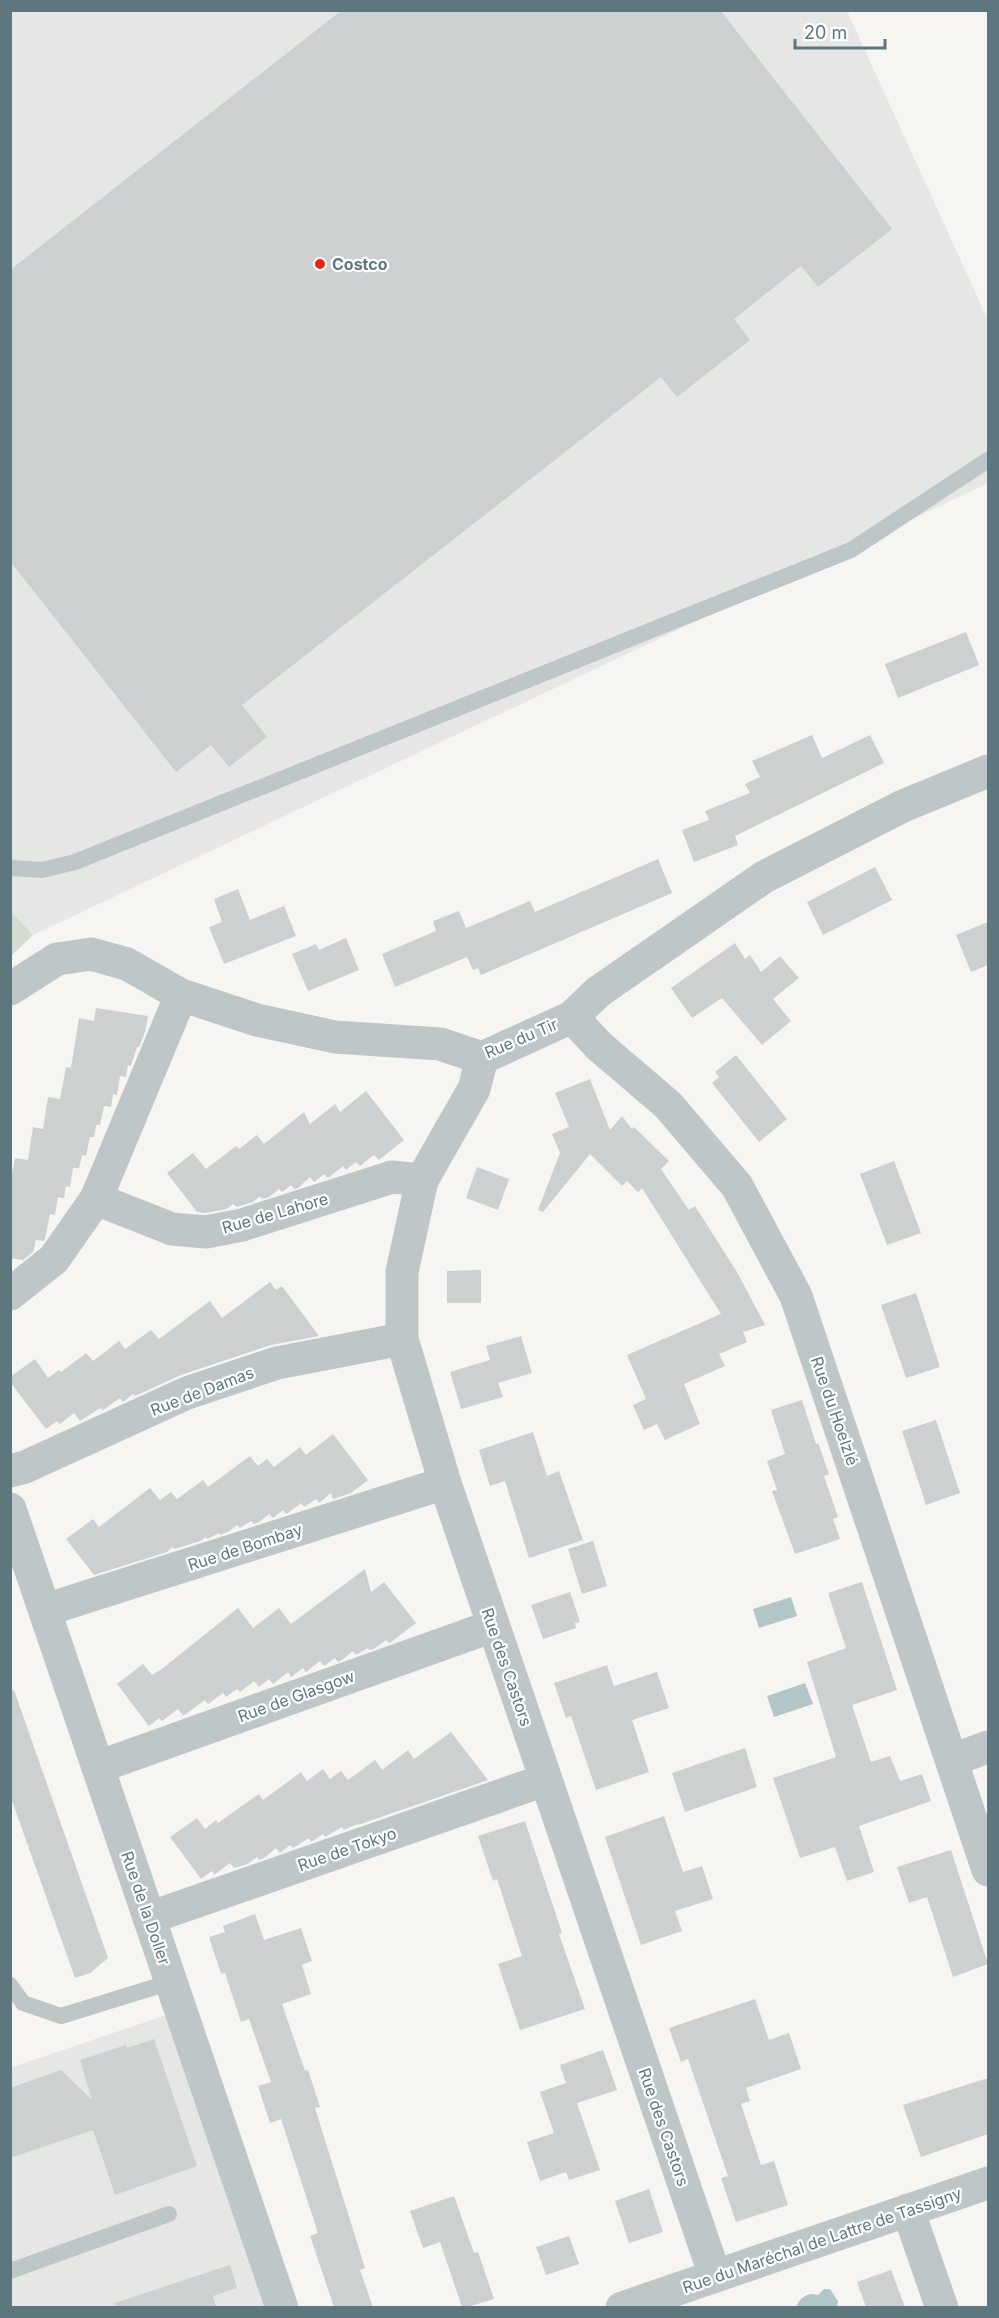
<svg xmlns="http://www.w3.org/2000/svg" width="999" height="2318" font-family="Inter,sans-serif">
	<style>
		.built { fill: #e6e6e5 }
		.green { fill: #d6dbd0 }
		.water { fill: #b3c6c7 }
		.building { fill: #ccd0d1 }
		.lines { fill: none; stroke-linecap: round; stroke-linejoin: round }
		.service { stroke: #bfc6c8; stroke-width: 16 }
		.minor { stroke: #bfc6c8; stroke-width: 33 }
		.poi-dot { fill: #ee2119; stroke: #fff; stroke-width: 2 }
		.labels { text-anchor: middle; stroke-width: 4.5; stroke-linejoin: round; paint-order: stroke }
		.poi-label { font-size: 16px; font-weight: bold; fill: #5e777f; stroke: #fff; text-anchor: start }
		.street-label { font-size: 16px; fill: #5e777f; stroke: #fff }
	</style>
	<rect width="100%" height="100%" fill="#f6f5f1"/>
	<g class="built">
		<polygon points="11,11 847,11 988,320 988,483 33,935 11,911"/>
		<polygon points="175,2012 276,2307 11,2307 10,2068"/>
	</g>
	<polygon class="green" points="11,911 33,935 11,956"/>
	<g class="water">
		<polygon points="791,1597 797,1616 759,1628 753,1609"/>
		<polygon points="805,1683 813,1704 774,1717 767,1696"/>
		<path d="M 824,2289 L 830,2289 L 838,2301 L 837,2307 L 796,2307 C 799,2299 808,2291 818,2295 Z"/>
	</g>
	<g class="building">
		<polygon points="342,10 720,10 892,229 818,287 801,266 734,319 750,340 677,397 661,377 242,705 267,737 229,767 211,745 176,772 10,561 10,270"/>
		<polygon points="966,632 979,665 898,698 885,664"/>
		<polygon points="812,735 822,758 870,735 884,763 735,836 738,845 694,862 682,830 709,820 705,811 750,793 745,784 760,777 752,761"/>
		<polygon points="658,859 672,893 481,975 478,968 473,970 467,957 395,987 382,954 436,931 433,921 459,911 466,928 530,901 535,912"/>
		<polygon points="875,867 892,900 823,935 807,902"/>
		<polygon points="238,889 250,920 284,906 296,936 224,964 209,927 222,922 214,899"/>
		<polygon points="988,922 988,965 971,972 956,935"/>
		<polygon points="346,938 359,970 308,991 292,954 316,944 319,950"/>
		<polygon points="735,943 745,959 750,955 761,972 780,956 799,978 773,999 791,1021 762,1045 722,998 692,1018 671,988"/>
		<polygon points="96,1008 148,1016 145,1032 139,1047 137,1047 131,1066 128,1065 126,1077 120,1076 117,1095 113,1094 111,1107 104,1106 100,1125 96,1125 94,1137 90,1137 86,1156 82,1155 79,1168 73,1168 70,1187 66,1186 64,1198 58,1197 55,1215 50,1214 45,1239 44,1241 36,1240 33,1252 23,1260 10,1258 10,1186 15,1158 28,1160 33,1127 43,1129 48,1097 60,1099 66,1067 71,1068 79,1018 94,1021"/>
		<polygon points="736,1055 787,1119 759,1142 712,1083 719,1077 715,1072"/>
		<polygon points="590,1079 610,1130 622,1116 632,1129 634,1127 669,1161 661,1169 689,1210 695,1206 737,1272 765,1325 743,1332 747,1342 719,1354 725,1366 684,1384 700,1424 665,1440 657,1424 644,1430 633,1405 646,1399 627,1355 721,1314 642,1188 638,1192 627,1181 622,1186 590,1154 543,1212 538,1210 560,1153 552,1134 569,1127 555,1093"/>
		<polygon points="366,1091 404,1140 379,1160 374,1155 360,1166 356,1162 346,1170 343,1166 328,1178 324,1174 314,1182 310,1177 298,1188 294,1189 291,1185 282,1192 279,1189 269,1197 262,1199 260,1196 253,1202 237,1207 233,1204 227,1209 205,1213 197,1212 167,1173 193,1153 206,1169 236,1146 239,1149 257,1135 264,1144 304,1112 310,1124 335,1104 340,1112"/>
		<polygon points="894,1161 921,1233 887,1245 860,1174"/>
		<polygon points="477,1167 509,1179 498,1210 466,1198"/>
		<polygon points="481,1270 481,1303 447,1303 447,1271"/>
		<polygon points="270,1282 276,1290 282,1286 319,1336 271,1345 181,1375 135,1396 133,1394 123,1402 120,1398 103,1410 100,1408 80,1421 74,1413 60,1424 57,1421 46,1429 10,1382 10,1377 35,1359 48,1378 59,1370 61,1372 86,1353 93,1361 119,1341 125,1349 151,1330 159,1339 210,1301 222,1318"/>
		<polygon points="916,1293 940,1367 906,1378 881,1305"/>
		<polygon points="521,1336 532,1373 498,1383 503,1397 461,1409 450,1372 490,1360 486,1346"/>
		<polygon points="802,1400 816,1444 818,1443 829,1474 824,1476 838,1517 833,1519 840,1539 795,1554 772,1491 777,1490 767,1461 785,1454 771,1410"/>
		<polygon points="936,1420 960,1493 926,1505 902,1431"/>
		<polygon points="533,1432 547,1476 559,1471 583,1540 529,1558 505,1481 490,1486 479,1450"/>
		<polygon points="333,1434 368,1480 351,1493 333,1499 331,1493 319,1503 316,1499 304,1507 301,1503 288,1513 286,1514 283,1510 273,1518 269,1514 259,1522 254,1524 251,1521 240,1528 237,1525 228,1532 220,1535 219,1533 207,1539 206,1537 200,1541 174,1549 172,1547 167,1552 94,1575 66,1539 93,1519 99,1527 150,1488 160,1500 171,1492 177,1499 203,1480 208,1487 250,1456 258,1466 267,1459 274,1467 300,1447 306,1455"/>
		<polygon points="593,1541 607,1586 582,1594 568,1549"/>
		<polygon points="365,1569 371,1592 384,1582 416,1623 391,1642 389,1643 386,1640 374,1649 369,1650 368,1648 356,1655 353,1651 342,1660 338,1662 335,1658 324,1666 320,1661 306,1672 303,1668 291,1677 288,1672 273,1684 269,1679 259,1687 254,1681 240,1692 237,1689 226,1697 223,1693 208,1704 205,1700 183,1716 178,1709 162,1721 159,1718 149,1726 117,1684 143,1664 152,1675 163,1668 238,1608 253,1628 279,1608 291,1624"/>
		<polygon points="862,1582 897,1690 852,1705 871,1762 890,1756 900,1781 922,1774 931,1801 859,1826 874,1872 847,1881 835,1847 800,1858 773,1778 836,1757 807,1662 846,1648 828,1593"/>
		<polygon points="570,1592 580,1622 575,1623 576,1628 543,1639 531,1605"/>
		<polygon points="607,1665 614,1686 657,1672 669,1708 632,1720 649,1772 596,1790 571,1716 566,1718 554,1683"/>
		<polygon points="14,1690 108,1958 90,1973 75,1978 10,1795 10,1691"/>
		<polygon points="451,1732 488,1780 358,1825 357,1824 344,1830 342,1827 325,1837 323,1834 311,1842 309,1838 293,1848 290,1845 280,1853 276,1848 264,1858 259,1860 257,1857 248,1864 234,1868 230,1863 214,1875 212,1871 201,1879 170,1837 197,1818 205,1829 216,1820 218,1823 259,1794 263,1800 301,1772 307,1781 323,1769 330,1779 341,1771 348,1780 375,1760 382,1770 408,1750 414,1759"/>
		<polygon points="745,1748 757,1787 685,1812 672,1773"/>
		<polygon points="664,1816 683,1872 702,1866 713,1899 675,1911 682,1931 641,1945 605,1837"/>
		<polygon points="525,1821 562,1933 559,1934 585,2009 520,2030 498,1964 522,1956 497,1879 493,1881 478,1836"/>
		<polygon points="951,1850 988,1964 953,1977 927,1897 909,1903 897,1867"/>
		<polygon points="255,1914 264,1940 301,1928 312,1961 302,1965 311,1994 282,2004 305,2071 308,2070 320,2107 315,2108 365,2268 360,2270 373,2307 334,2307 310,2236 318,2233 281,2119 270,2123 258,2086 271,2082 249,2019 241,2022 225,1973 221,1974 209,1937 225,1932 223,1926"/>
		<polygon points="755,1999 769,2040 789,2033 801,2069 746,2088 750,2101 741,2104 761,2165 774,2161 788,2205 736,2222 721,2178 728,2176 688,2059 681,2062 669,2028"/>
		<polygon points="154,2039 197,2166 115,2195 93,2130 10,2158 10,2088 61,2070 92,2100 80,2060 126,2045 127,2048"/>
		<polygon points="603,2050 617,2090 577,2103 600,2170 569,2180 566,2172 540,2181 527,2142 554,2133 540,2092 566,2083 560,2065"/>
		<polygon points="988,2078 988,2134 921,2157 903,2105"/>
		<polygon points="649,2189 663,2232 629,2243 615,2201"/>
		<polygon points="454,2196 474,2253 478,2252 494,2299 467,2307 462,2307 440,2242 423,2248 410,2211"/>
		<polygon points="569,2236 579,2264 546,2275 536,2247"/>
		<polygon points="230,2265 237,2288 213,2296 216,2307 116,2307 115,2303"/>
		<polygon points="891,2270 905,2307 866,2307 857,2282"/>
	</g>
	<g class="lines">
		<g class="service">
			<polyline points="10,868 42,870 75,862 851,550 988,460"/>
			<polyline points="10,1985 23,2003 61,2016 171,1982"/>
			<polyline points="10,2271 169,2214"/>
		</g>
		<g class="minor">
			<polyline points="10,989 57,959 91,954 127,964 181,995 257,1020 335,1037 440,1044 482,1058 572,1017 598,992 764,877 903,806 988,771"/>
			<polyline points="572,1017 599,1046 668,1105 737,1186 796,1296 988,1870"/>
			<polyline points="482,1058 474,1089 422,1180 402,1272 402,1339 445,1483 715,2276"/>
			<polyline points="96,1199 181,995"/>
			<polyline points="10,1294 54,1259 96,1199 172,1229 206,1232 242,1225 392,1177 422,1180"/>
			<polyline points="10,1471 25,1467 187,1393 277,1363 402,1339"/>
			<polyline points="10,1509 282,2308"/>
			<polyline points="45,1610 445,1483"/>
			<polyline points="952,1760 988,1747"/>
			<polyline points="98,1767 493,1626"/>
			<polyline points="149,1918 545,1780"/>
			<polyline points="908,2210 942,2308"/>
			<polyline points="622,2308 988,2183"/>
		</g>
	</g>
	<circle class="poi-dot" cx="320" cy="264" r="6"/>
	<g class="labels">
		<g class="poi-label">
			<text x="332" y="270">Costco</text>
		</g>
		<g class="street-label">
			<text transform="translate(521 1038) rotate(-23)" y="6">Rue du Tir</text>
			<text transform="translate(275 1213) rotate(-16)" y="6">Rue de Lahore</text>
			<text transform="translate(202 1391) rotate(-21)" y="6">Rue de Damas</text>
			<text transform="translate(835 1411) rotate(71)" y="6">Rue du Hoelzlé</text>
			<text transform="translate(245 1547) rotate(-18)" y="6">Rue de Bombay</text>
			<text transform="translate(507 1667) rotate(71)" y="6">Rue des Castors</text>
			<text transform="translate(296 1696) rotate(-20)" y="6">Rue de Glasgow</text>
			<text transform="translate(347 1849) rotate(-19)" y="6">Rue de Tokyo</text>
			<text transform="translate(146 1908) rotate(71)" y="6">Rue de la Doller</text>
			<text transform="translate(664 2127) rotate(71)" y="6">Rue des Castors</text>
			<text transform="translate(822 2240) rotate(-19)" y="6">Rue du Maréchal de Lattre de Tassigny</text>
		</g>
	</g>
	<rect width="999" height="2318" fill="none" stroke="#5e777f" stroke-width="24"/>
	<path d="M795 39v9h90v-9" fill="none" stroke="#5e777f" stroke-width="3"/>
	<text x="804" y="39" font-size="18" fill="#5e777f" stroke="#ffffff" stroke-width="4.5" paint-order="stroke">20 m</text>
</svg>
